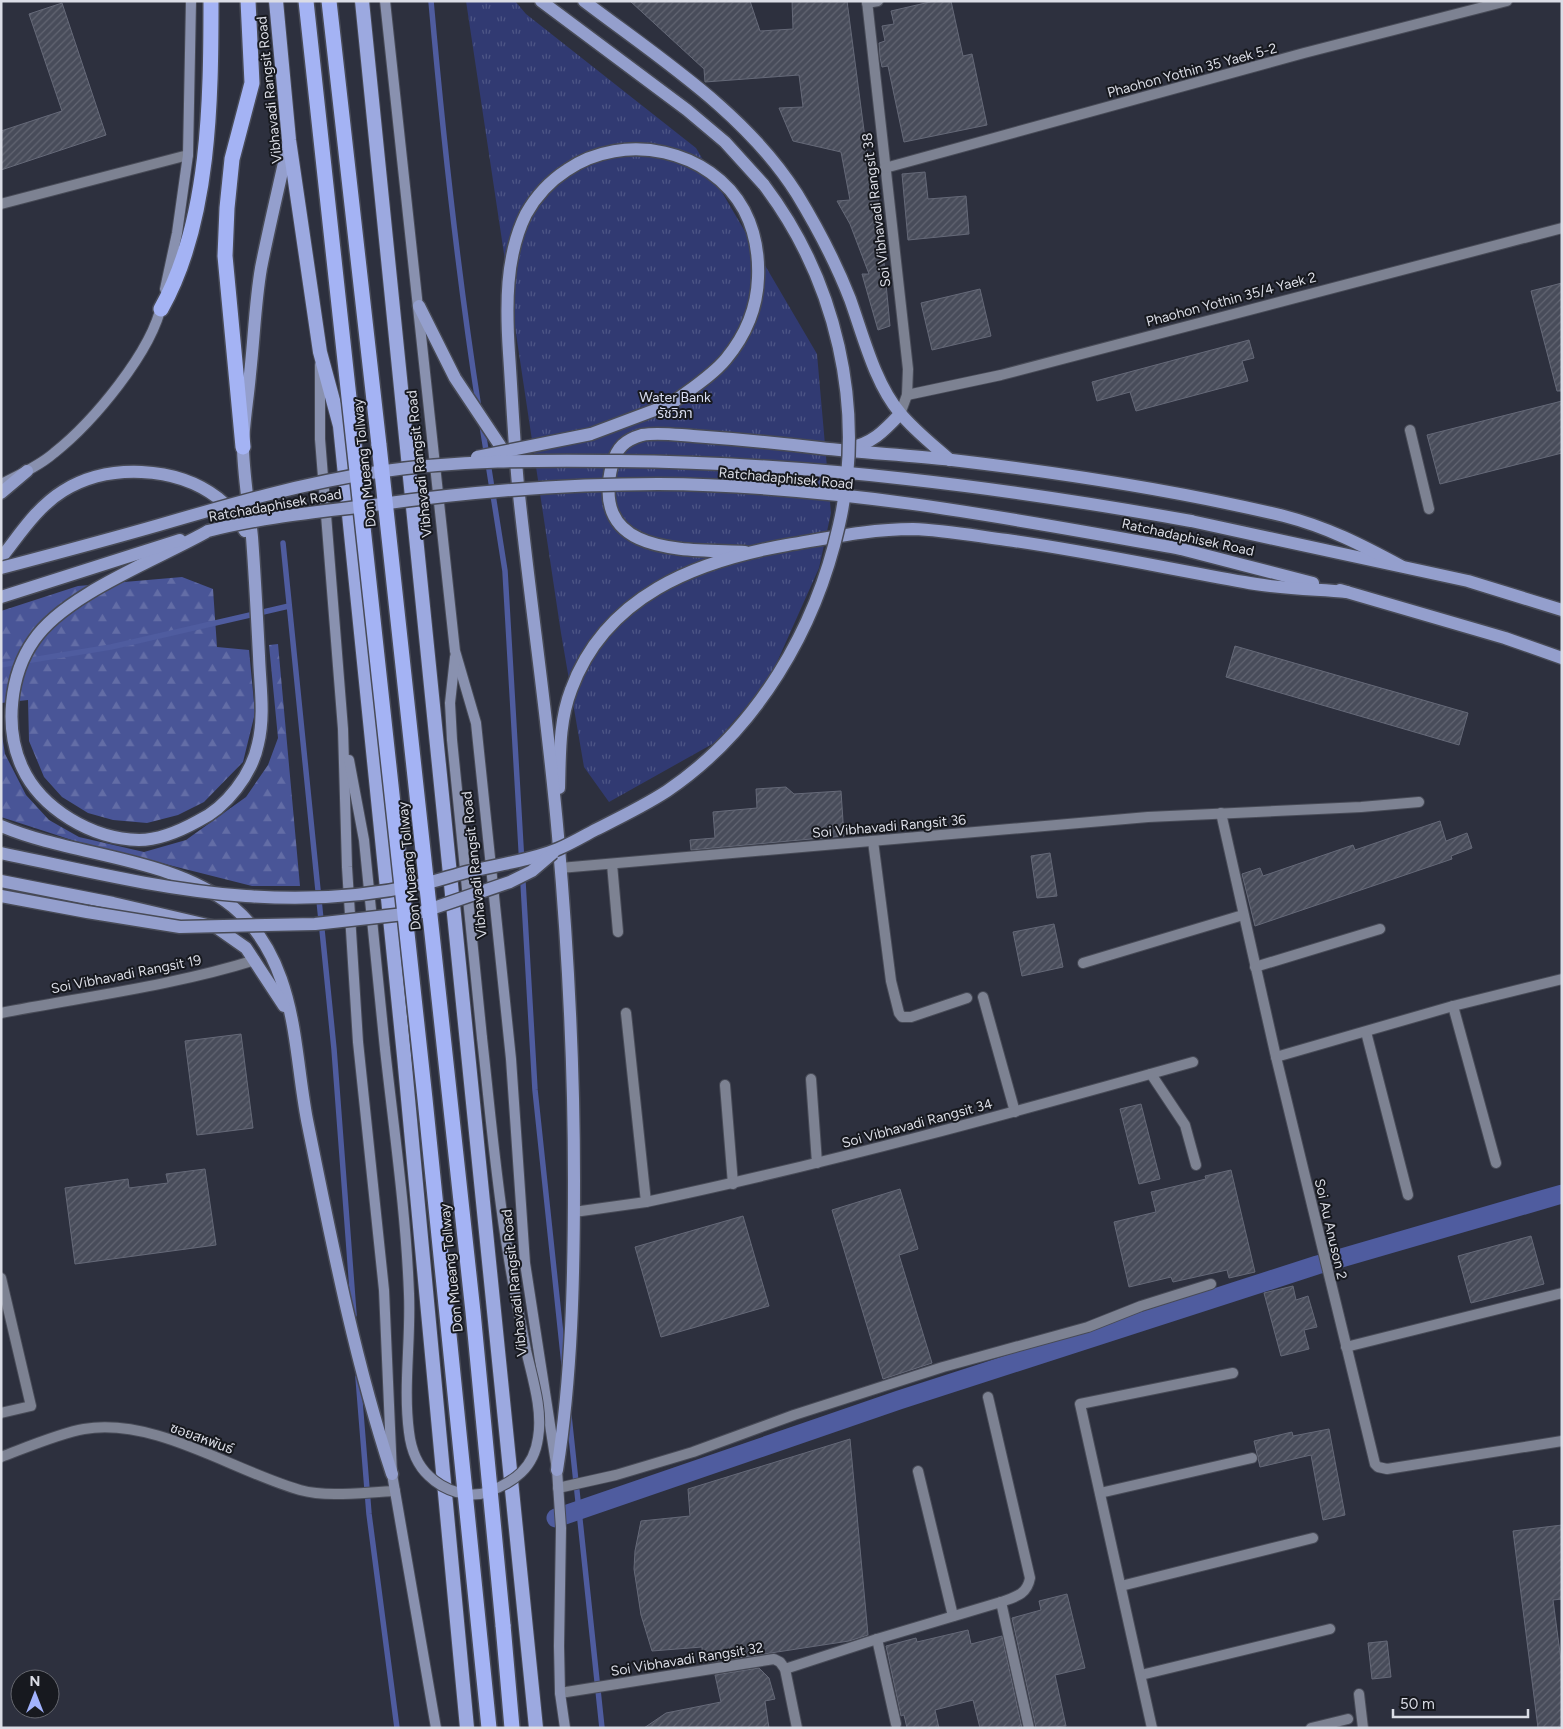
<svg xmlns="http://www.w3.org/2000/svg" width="1563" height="1729" font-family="Figtree,'Noto Sans Thai',sans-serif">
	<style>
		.grass { fill: url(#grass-tufts) }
		.forest { fill: url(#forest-firs) }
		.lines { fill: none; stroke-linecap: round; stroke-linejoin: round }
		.stream { stroke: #4f5c9f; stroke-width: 5.5 }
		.canal { stroke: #4f5c9f; stroke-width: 19 }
		.building { fill: url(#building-hatch); stroke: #656978 }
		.minor-casing { stroke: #484b57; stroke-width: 12 }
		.secondary-casing { stroke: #484b57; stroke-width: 12 }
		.primary-casing { stroke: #484b57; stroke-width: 15 }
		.trunk-casing { stroke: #484b57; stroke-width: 16 }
		.motorway-casing { stroke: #484b57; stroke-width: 18 }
		.minor { stroke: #7d8292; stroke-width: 10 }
		.secondary { stroke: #8991af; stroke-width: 10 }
		.primary { stroke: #949fcd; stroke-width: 12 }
		.trunk { stroke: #9ca9e0; stroke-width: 14 }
		.motorway { stroke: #a4b3f4; stroke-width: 15 }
		.secondary-bridge-casing { stroke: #484b57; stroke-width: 12; stroke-linecap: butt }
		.primary-bridge-casing { stroke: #484b57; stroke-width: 15; stroke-linecap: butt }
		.motorway-bridge-casing { stroke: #484b57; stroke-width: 18; stroke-linecap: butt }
		.secondary-bridge { stroke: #8991af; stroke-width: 10 }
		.primary-bridge { stroke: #949fcd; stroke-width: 12 }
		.motorway-bridge { stroke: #a4b3f4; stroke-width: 15 }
		.labels { text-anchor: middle; stroke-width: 4; stroke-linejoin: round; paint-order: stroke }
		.street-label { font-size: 14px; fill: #dbdde6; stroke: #17191f }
		.park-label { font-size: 14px; fill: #d8ddf1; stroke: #17191f }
	</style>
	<defs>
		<pattern id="grass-tufts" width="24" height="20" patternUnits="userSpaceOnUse" patternTransform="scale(1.25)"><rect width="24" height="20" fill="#313a72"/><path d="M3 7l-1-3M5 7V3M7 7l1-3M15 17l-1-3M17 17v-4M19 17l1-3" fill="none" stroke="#4e5686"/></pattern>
		<pattern id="forest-firs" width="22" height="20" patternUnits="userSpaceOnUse" patternTransform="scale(1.25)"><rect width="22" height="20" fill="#495597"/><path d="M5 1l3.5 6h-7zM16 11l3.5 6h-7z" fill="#636da6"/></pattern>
		<pattern id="building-hatch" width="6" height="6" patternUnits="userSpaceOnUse" patternTransform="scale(1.25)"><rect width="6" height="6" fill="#484c5a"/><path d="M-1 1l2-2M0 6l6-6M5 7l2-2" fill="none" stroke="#626572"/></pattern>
	</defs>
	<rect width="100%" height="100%" fill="#2d303e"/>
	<polygon class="grass" points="466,1 515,1 526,14 696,148 817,354 831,513 819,568 769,680 716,742 609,802 584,767 561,633"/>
	<g class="forest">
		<polygon points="182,577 213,589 217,647 249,650 255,713 243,762 204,802 178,815 147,823 113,820 88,813 62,797 44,777 29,741 28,700 1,703 1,611 78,586"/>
		<polygon points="278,644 300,886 252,886 78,842 1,817 1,729 5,754 26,795 49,820 79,837 144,852 186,840 246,797 268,765 278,738 269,645"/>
	</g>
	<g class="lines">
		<g class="stream">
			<path d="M 431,1 C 443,137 458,274 479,409"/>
			<polyline points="482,425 505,571 535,1090 564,1364"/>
			<polyline points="283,543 334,1049 354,1315"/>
			<polyline points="1,665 111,647 289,606"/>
			<polyline points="358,1377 369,1514 397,1728"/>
			<polyline points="569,1416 602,1728"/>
		</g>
		<polyline class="canal" points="556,1518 899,1400 1317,1265 1562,1194"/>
	</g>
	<g class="building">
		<polygon points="630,1 750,1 760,31 793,29 792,1 847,1 873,199 878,199 890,326 878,330 862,274 869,274 850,224 837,201 850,200 841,152 793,141 779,108 803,107 799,75 705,82 704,69"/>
		<polygon points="934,1 951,1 963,56 972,54 987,125 904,142 888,66 882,67 880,57 879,43 885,41 882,26 894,24 891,11"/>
		<polygon points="62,3 106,135 1,170 1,131 62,111 29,14"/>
		<polygon points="925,172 928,199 966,196 969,234 908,240 902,174"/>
		<polygon points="1562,283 1562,391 1557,391 1531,291"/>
		<polygon points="980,289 991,336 932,350 921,303"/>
		<polygon points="1249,340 1254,358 1242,361 1248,381 1136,411 1130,392 1097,401 1092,382"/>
		<polygon points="1562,401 1562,453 1440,484 1427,435"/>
		<polygon points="1235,646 1468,713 1459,745 1226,677"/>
		<polygon points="786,787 794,794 841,791 844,836 691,850 690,840 715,838 713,812 757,808 756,789"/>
		<polygon points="1440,821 1446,841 1467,833 1472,848 1451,856 1452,859 1255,926 1242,874 1260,868 1263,876 1353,845 1355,850"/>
		<polygon points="1050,853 1057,896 1037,898 1031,856"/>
		<polygon points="1054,924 1063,967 1022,976 1013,932"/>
		<polygon points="241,1034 253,1128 197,1135 185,1041"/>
		<polygon points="1141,1104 1160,1179 1139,1184 1120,1109"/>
		<polygon points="205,1169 216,1245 75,1264 65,1188 128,1179 129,1188 168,1183 166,1174"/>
		<polygon points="1231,1170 1255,1272 1229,1278 1227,1270 1173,1282 1171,1277 1129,1287 1114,1222 1156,1212 1151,1192 1206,1179 1205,1176"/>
		<polygon points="900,1189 918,1249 899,1255 932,1363 883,1379 832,1210"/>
		<polygon points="743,1216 769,1306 661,1337 635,1247"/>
		<polygon points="1531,1236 1544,1284 1471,1303 1458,1256"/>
		<polygon points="1293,1286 1296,1300 1308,1296 1317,1327 1304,1330 1309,1349 1281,1356 1264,1293"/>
		<polygon points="1329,1429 1345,1515 1323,1520 1311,1455 1260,1467 1254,1441 1292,1432 1293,1436"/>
		<polygon points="850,1439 868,1635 849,1641 712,1662 703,1662 702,1647 652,1651 641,1615 634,1569 635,1551 641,1521 690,1516 688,1489"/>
		<polygon points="1562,1525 1562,1599 1553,1600 1562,1668 1562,1728 1538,1728 1513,1531"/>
		<polygon points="1067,1594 1085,1668 1055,1675 1066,1726 1036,1728 1012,1618 1041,1610 1039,1601"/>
		<polygon points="968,1630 971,1644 1002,1636 1022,1728 980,1728 973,1700 935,1710 939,1728 907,1728 904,1715 901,1716 886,1646 916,1638 917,1642"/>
		<polygon points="1387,1641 1391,1677 1372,1679 1368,1643"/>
		<polygon points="759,1668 769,1678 775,1699 765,1701 769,1728 644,1728 666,1713 721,1702 715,1675"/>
	</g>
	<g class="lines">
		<g class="minor-casing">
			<g id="minor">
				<polyline points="867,1 908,369 907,395 900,414"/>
				<polyline points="867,3 878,1"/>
				<polyline points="885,168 1304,53 1507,1"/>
				<polyline points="1,204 188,155"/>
				<polyline points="907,395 1001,375 1562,228"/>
				<polyline points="1410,430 1429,509"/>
				<polyline points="1221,813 1276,1057 1375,1464 1378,1467 1387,1469 1562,1441"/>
				<polyline points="873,841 891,981 899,1013 902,1017 911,1017 967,998"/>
				<polyline points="612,864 618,932"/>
				<polyline points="560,868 1148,817 1361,807 1419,802"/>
				<polyline points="1083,963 1243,915"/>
				<polyline points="1255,967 1380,929"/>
				<polyline points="983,997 1015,1112"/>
				<polyline points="1453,1006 1496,1163"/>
				<path d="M 1,1013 C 83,997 176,985 255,960"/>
				<polyline points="1366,1032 1408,1195"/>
				<polyline points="1276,1057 1453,1006 1562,979"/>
				<polyline points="1151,1074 1185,1125 1196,1165"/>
				<polyline points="811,1079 817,1163"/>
				<polyline points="725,1085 733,1184"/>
				<path d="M 646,1202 C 830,1163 1012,1113 1193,1062"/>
				<polyline points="574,1212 646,1202 626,1013"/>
				<polyline points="1,1278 31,1406 1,1413"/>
				<polyline points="1346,1347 1562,1293"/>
				<path d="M 988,1397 L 1030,1578 C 1027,1595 1015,1597 1001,1602"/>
				<path d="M 1,1457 C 25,1448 60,1433 84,1429 C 155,1417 233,1471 300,1490 C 329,1498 365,1492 395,1491"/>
				<polyline points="918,1471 953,1616"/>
				<polyline points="558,1488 616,1475 693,1452 794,1415 943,1367 1088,1327 1141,1306 1211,1284"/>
				<polyline points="1100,1493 1252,1458"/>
				<polyline points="1121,1586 1313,1538"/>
				<polyline points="877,1639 896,1724"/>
				<polyline points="785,1669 877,1639 1001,1602 1029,1728"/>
				<polyline points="1141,1675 1330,1629"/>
				<polyline points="560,1693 774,1659 780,1662 785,1669 797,1728"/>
				<polyline points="1359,1694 1363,1728"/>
				<polyline points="1152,1728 1080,1404 1233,1373"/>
				<polyline points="1311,1728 1348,1719"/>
			</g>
		</g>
		<g class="secondary-casing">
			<g id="secondary">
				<polyline points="385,1 455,651 476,723 511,1059 525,1263 557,1470 561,1528 559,1646 560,1693 565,1728"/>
				<polyline points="165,289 177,233 188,155 191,1"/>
				<polyline points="320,365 320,439 343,729 347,867 358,1042 384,1290 392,1474 436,1728"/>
				<path d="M 1,484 C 19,475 39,466 54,453 C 93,422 152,352 162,303"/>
				<polyline points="455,657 450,703 452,740 482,1038"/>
				<polyline points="349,760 364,840 385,1049"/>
			</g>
		</g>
		<g class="primary-casing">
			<g id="primary">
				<polyline points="541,1 687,110 725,142 764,185"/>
				<path d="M 584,1 C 659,58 746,113 797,194 C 817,227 836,263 850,299 C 863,335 875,384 900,413 C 914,430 933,445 950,460"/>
				<polyline points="419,306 455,378 509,459"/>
				<path d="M 848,448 C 872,444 884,431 900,414"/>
				<polyline points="1,493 27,471"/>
				<polyline points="1191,521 1468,581 1562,610"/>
				<path d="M 208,531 C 159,559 65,594 34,640 C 10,674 4,728 22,767 C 41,809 92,839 139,840 C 159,840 180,831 198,821 C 226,808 252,774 258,744 C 265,715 260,686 259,656 C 257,617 255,577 252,537 C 249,508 244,479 243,449 C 243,425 248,399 250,374 C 254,339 255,303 261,268 C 269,227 279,186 288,145"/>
				<polyline points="1181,549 1313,583"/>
				<path d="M 745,552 C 685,549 589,557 612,465 C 617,447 625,440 642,435 C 658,432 677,435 693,436 C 736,439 778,443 820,448 C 864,453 908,455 952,460 C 1063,473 1175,490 1284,516 C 1327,527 1362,545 1401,566"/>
				<path d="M 1,558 C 20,534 37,507 63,491 C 108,463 176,466 218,498 C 230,507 237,519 245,531"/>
				<polyline points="1340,590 1505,638 1562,658"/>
				<polyline points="1,597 180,540"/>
				<path d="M 559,788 C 560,755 559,721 571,690 C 605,596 696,561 787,545 C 829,538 870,529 913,529 C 944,530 976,536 1007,540 C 1086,551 1165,568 1244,582 C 1278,589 1313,589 1347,592"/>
				<path d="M 1,826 C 74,857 169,856 232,906 C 256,926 271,950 281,979 C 297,1024 298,1073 307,1120 C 331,1239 354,1358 392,1474"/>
				<polyline points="1,881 113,903 216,927 246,948 284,1006"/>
				<path d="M 557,1470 C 572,1375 574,1277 574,1180 C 574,1065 568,950 558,836 C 548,719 530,602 518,485 C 514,441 512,397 509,353 C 506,308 505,256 526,214 C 536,196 550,181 567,170 C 624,131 711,149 744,210 C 755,231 759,255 758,278 C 757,308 745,336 726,359 C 712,376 689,390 671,404"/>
			</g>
		</g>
		<g class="trunk-casing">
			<g id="trunk">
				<polyline points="276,1 289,140 320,352 340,426 404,1056 467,1728"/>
				<polyline points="362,1 536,1728"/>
			</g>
		</g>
		<g class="motorway-casing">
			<g id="motorway">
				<polyline points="329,1 379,445"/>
				<path d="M 161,309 C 210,222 211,99 211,1"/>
				<polyline points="243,447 225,256 227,208 232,159 252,83 248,1"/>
				<polyline points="503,1625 512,1728"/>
			</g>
		</g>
		<use href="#minor" class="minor"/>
		<use href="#secondary" class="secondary"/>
		<use href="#primary" class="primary"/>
		<use href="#trunk" class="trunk"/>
		<use href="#motorway" class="motorway"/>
		<g class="secondary-bridge-casing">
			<path id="secondary-bridge" d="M 385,1049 C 394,1131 406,1212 409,1294 C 411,1340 403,1387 409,1432 C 411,1449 417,1465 429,1476 C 443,1490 468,1499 488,1492 C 514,1482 534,1468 538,1438 C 543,1410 532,1377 526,1350 C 520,1318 513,1286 508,1253 C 496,1182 490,1109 482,1038"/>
		</g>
		<g class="primary-bridge-casing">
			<g id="primary-bridge">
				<polyline points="477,457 591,434 671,404"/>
				<path d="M 208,531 C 262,517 318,512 374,505 C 468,492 563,484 658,484 C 834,485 1009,518 1181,549"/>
				<path d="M 1,568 C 54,554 107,540 159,525 C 231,504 303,483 377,472 C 457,460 538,460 619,461 C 813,463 1001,487 1191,521"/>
				<path d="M 1,853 C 82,870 163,890 246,896 C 301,900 363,897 418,885 C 435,882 453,875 471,871 C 500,864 529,861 558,849 C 570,844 582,837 595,830 C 619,818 644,806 667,791 C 757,730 816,629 839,525 C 866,407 836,280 764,185"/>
				<polyline points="1,896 87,912 180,927 315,924 422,912 510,882 532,871 553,853"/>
			</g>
		</g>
		<g class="motorway-bridge-casing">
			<g id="motorway-bridge">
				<polyline points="306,1 425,1099 489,1728"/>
				<polyline points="379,445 473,1312 503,1625"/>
			</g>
		</g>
		<use href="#secondary-bridge" class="secondary-bridge"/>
		<use href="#primary-bridge" class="primary-bridge"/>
		<use href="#motorway-bridge" class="motorway-bridge"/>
	</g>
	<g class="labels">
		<g class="street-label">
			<text transform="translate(1192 70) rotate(-15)" y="5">Phaohon Yothin 35 Yaek 5-2</text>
			<text transform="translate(269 90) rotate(-96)" y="5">Vibhavadi Rangsit Road</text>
			<text transform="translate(876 210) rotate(-97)" y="5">Soi Vibhavadi Rangsit 38</text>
			<text transform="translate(1231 299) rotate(-15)" y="5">Phaohon Yothin 35/4 Yaek 2</text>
			<text transform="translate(364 463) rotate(-96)" y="5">Don Mueang Tollway</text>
			<text transform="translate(419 464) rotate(-96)" y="5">Vibhavadi Rangsit Road</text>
			<text transform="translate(786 478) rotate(5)" y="5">Ratchadaphisek Road</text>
			<text transform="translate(275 505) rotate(-10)" y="5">Ratchadaphisek Road</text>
			<text transform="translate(1188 537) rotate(12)" y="5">Ratchadaphisek Road</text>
			<text transform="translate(889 826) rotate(-5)" y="5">Soi Vibhavadi Rangsit 36</text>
			<text transform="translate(474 865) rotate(-96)" y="5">Vibhavadi Rangsit Road</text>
			<text transform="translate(409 866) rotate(-96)" y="5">Don Mueang Tollway</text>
			<text transform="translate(126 974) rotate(-11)" y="5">Soi Vibhavadi Rangsit 19</text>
			<text transform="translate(917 1123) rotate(-15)" y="5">Soi Vibhavadi Rangsit 34</text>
			<text transform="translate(1331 1229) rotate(77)" y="5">Soi Au Anuson 2</text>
			<text transform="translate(451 1268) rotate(-96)" y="5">Don Mueang Tollway</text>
			<text transform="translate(514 1283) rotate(-96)" y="5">Vibhavadi Rangsit Road</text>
			<text transform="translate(202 1438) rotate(20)" y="5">ซอยสหพันธ์</text>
			<text transform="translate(687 1659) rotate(-9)" y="5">Soi Vibhavadi Rangsit 32</text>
		</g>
		<g class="park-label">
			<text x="675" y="402">Water Bank<tspan x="675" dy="16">รัชวิภา</tspan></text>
		</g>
	</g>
	<rect width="1563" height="1729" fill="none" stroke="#dbdde6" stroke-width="5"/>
	<g transform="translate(35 1694)"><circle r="24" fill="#17191f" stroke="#65676f"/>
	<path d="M0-4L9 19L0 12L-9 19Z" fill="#a1b2fd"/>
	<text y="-8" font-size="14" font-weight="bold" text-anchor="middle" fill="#dbdde6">N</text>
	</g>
	<path d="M1393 1709v8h135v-8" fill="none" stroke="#dbdde6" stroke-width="2.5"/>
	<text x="1400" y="1709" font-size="15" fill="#dbdde6" stroke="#17191f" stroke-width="4" paint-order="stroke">50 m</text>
</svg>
